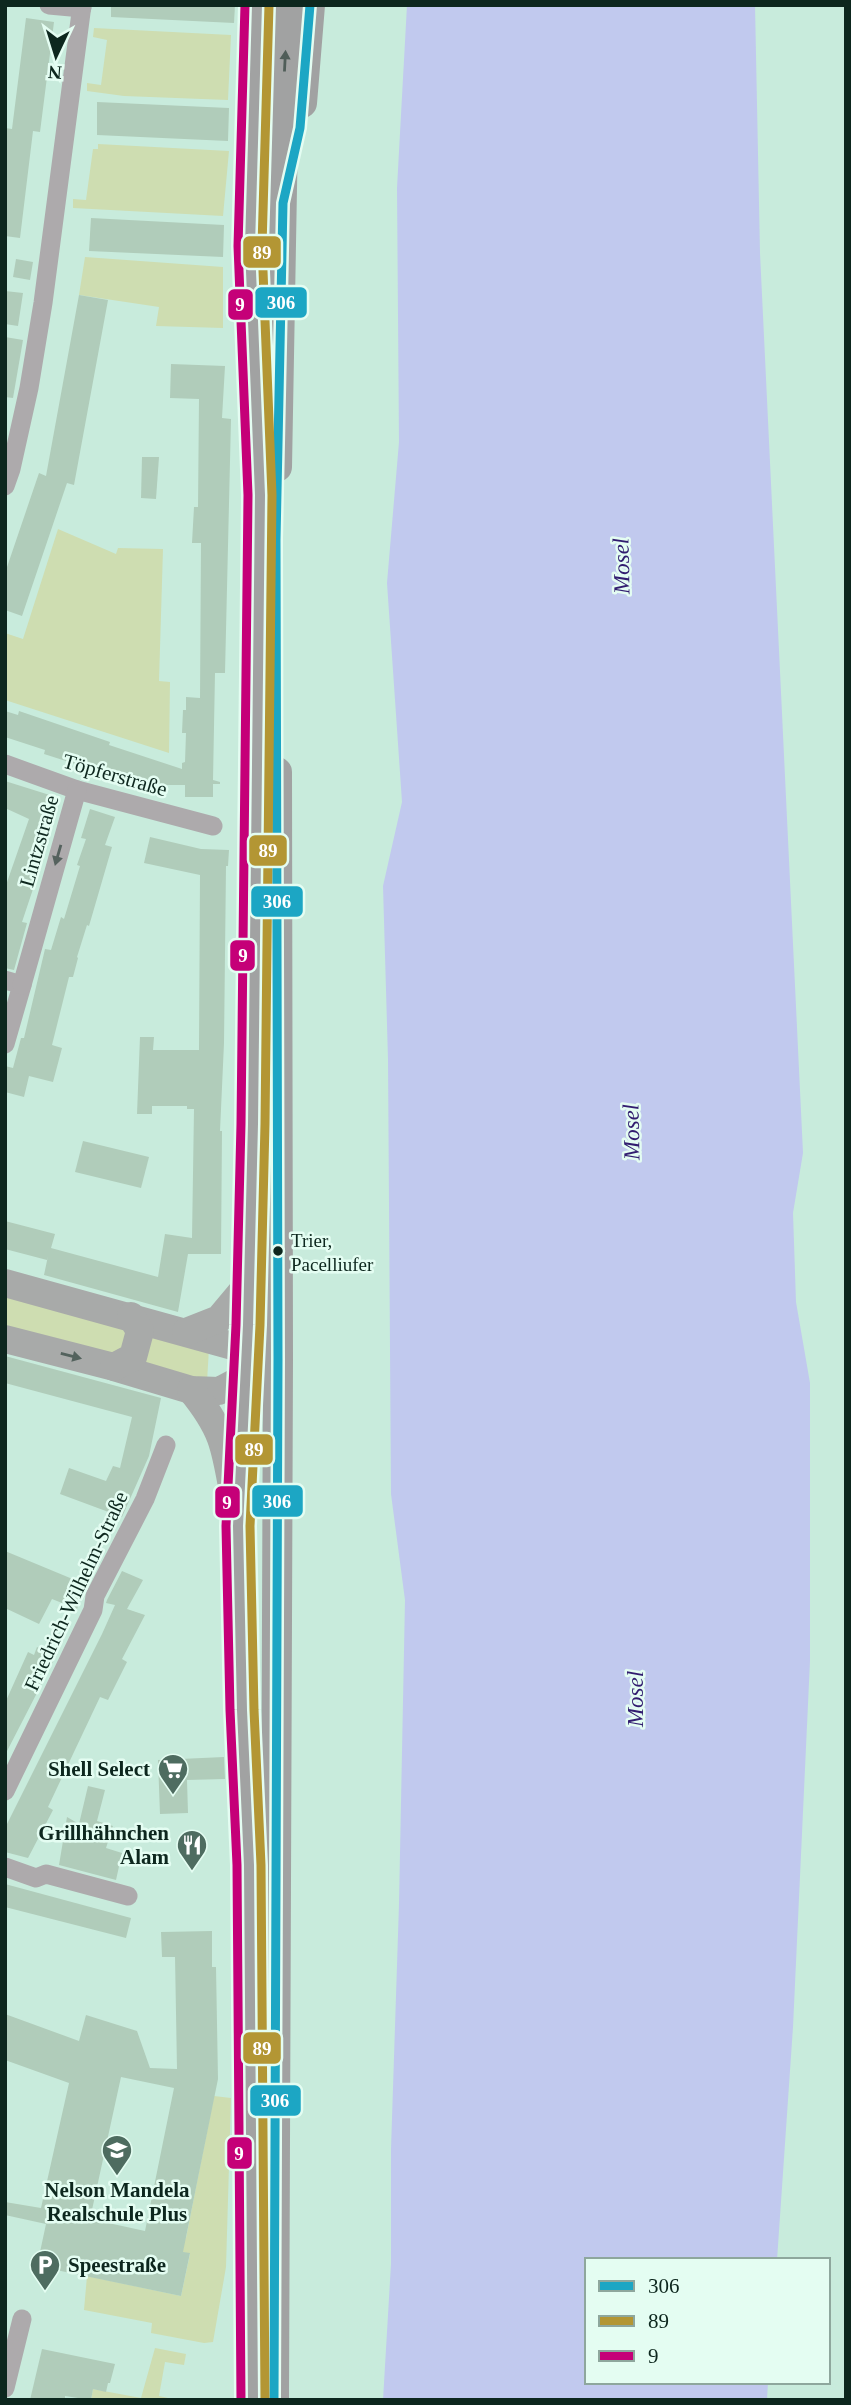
<svg xmlns="http://www.w3.org/2000/svg" width="851" height="2405" font-family="Georgia,serif">
	<style>
		.green { fill: #ceddb1 }
		.water { fill: #c1c9ee }
		.building { fill: #b0ccba; fill-rule: evenodd }
		.lines { fill: none; stroke-linecap: round; stroke-linejoin: round }
		.street { stroke: #adaaac; stroke-width: 19 }
		.secondary { stroke: #a8aaa9; stroke-width: 28 }
		.primary { stroke: #a1a2a2; stroke-width: 30 }
		.bus-1-casing { stroke: #e4fdf2; stroke-width: 14 }
		.bus-2-casing { stroke: #e4fdf2; stroke-width: 14 }
		.bus-3-casing { stroke: #e4fdf2; stroke-width: 14 }
		.bus-1 { stroke: #1ca6c4; stroke-width: 9 }
		.bus-2 { stroke: #b39634; stroke-width: 9 }
		.bus-3 { stroke: #c50078; stroke-width: 9 }
		.oneway { fill: #505e59 }
		.oneway2 { fill: #55625e }
		.oneway3 { fill: #53625d }
		.bus-dot { fill: #0d271e; stroke: #e4fdf2; stroke-width: 2.5 }
		.labels { text-anchor: middle; stroke-width: 5; stroke-linejoin: round; paint-order: stroke }
		.bus-label { font-size: 19px; fill: #0d271e; stroke: #e4fdf2; text-anchor: start }
		.street-label { font-size: 21px; fill: #0d271e; stroke: #e4fdf2 }
		.poi-label { font-size: 21px; font-weight: bold; fill: #0d271e; stroke: #e4fdf2; text-anchor: end }
		.water-label { font-size: 23px; font-style: italic; fill: #311c6f; stroke: #e4fdf2 }
		.line-badge { stroke: #e4fdf2; stroke-width: 2.5 }
		.badge-label { font-size: 19px; text-anchor: middle; font-weight: bold; fill: #fff }
	</style>
	<rect width="100%" height="100%" fill="#c8ebdc"/>
	<g class="green">
		<polygon points="94,28 231,35 228,100 124,96 87,91 87,83 101,85 107,40 93,37"/>
		<polygon points="98,144 229,151 223,216 73,208 73,199 86,200 93,149 98,149"/>
		<polygon points="85,257 223,267 223,328 156,326 159,307 79,295"/>
		<polygon points="58,529 116,554 118,548 163,549 159,681 170,682 169,753 5,700 5,633 23,639"/>
		<polygon points="5,1292 118,1321 128,1338 116,1356 5,1330"/>
		<polygon points="149,1330 209,1348 207,1382 133,1365"/>
		<polygon points="214,2096 231,2098 226,2267 213,2342 204,2343 151,2333 152,2323 84,2310 87,2276 181,2296 190,2254 170,2249 186,2238"/>
		<polygon points="155,2348 186,2354 184,2365 165,2362 159,2396 177,2400 91,2400 93,2389 141,2398"/>
	</g>
	<polygon class="water" points="407,5 755,5 760,253 803,1153 793,1213 796,1302 810,1383 810,1661 793,2027 777,2260 587,2260 587,2382 768,2382 767,2400 383,2400 391,2264 391,2149 399,1904 405,1600 391,1494 388,1059 383,886 402,802 387,583 399,442 397,188"/>
	<g class="building">
		<polygon points="111,5 235,5 234,23 111,17"/>
		<polygon points="26,18 54,22 40,132 33,131 20,238 5,236 5,128 12,129"/>
		<polygon points="97,102 229,108 228,141 97,135"/>
		<polygon points="91,218 224,225 223,257 89,251"/>
		<polygon points="16,259 33,262 30,280 13,277"/>
		<polygon points="5,291 23,293 18,326 5,324"/>
		<polygon points="79,295 108,300 74,485 67,483 22,616 5,610 5,573 39,473 46,476"/>
		<polygon points="5,337 23,340 13,398 5,397"/>
		<polygon points="171,364 225,366 222,418 231,419 225,673 215,673 213,780 220,782 220,784 213,784 213,797 185,797 185,785 158,785 157,790 44,754 45,750 5,737 5,711 18,715 19,711 110,742 109,745 182,769 182,763 185,762 186,733 182,733 183,710 186,710 186,697 200,698 201,543 192,543 194,507 198,507 199,399 170,398"/>
		<polygon points="142,457 159,457 156,499 141,498"/>
		<polygon points="5,781 56,797 39,847 46,850 22,922 27,923 14,970 5,968 5,888 29,819 5,808"/>
		<polygon points="90,809 115,817 105,845 112,847 89,926 87,925 77,957 78,958 73,977 69,977 52,1045 62,1048 53,1082 29,1076 24,1097 5,1092 5,1066 13,1068 21,1038 24,1038 45,949 51,950 61,917 64,919 80,866 77,865 86,839 81,838"/>
		<polygon points="150,837 201,849 229,850 228,866 226,866 224,1043 220,1131 222,1131 221,1254 188,1254 178,1312 44,1275 48,1256 47,1260 5,1249 5,1221 55,1234 51,1248 158,1277 165,1234 192,1238 194,1109 187,1109 187,1106 152,1106 152,1114 137,1114 140,1037 154,1037 153,1050 199,1050 200,875 144,863"/>
		<polygon points="83,1141 149,1157 141,1188 75,1172"/>
		<polygon points="5,1356 161,1398 149,1456 122,1517 60,1494 69,1468 106,1481 113,1466 120,1468 132,1417 5,1383"/>
		<polygon points="5,1551 87,1585 77,1609 52,1599 39,1624 5,1608"/>
		<polygon points="122,1571 143,1580 127,1609 145,1615 122,1659 127,1662 108,1700 100,1697 48,1807 53,1810 28,1858 5,1852 5,1828 102,1634 115,1605 106,1603 107,1600"/>
		<polygon points="37,1647 56,1656 5,1755 5,1703 28,1652 34,1655"/>
		<polygon points="224,1757 225,1779 187,1780 188,1813 160,1814 158,1760"/>
		<polygon points="88,1786 105,1790 97,1821 113,1826 106,1848 122,1853 116,1880 59,1865 67,1817 79,1824"/>
		<polygon points="5,1884 131,1918 126,1938 5,1907"/>
		<path d="M 212,1931 L 212,1967 L 216,1967 L 218,2079 L 183,2252 L 190,2253 L 181,2296 L 37,2266 L 46,2224 L 5,2215 L 5,2202 L 41,2208 L 69,2083 L 5,2060 L 5,2014 L 79,2041 L 86,2015 L 137,2031 L 150,2068 L 177,2069 L 175,1957 L 162,1957 L 161,1932 ZM 121,2077 L 174,2088 L 145,2231 L 90,2219 Z"/>
		<polygon points="42,2349 115,2364 110,2383 108,2383 106,2392 93,2389 91,2400 65,2396 65,2400 30,2400"/>
	</g>
	<g class="lines">
		<g class="street">
			<polyline points="49,5 82,8"/>
			<polyline points="5,486 11,469 29,388 43,303 82,5"/>
			<polyline points="5,764 77,790 213,826"/>
			<polyline points="5,980 22,985 5,1044"/>
			<polyline points="22,985 77,790"/>
			<polyline points="5,1791 93,1610 95,1596 145,1499 166,1445"/>
			<polyline points="5,1867 36,1878 46,1874 128,1896"/>
			<polyline points="5,2388 22,2319"/>
		</g>
		<g class="secondary">
			<polyline points="5,1283 269,1356"/>
			<polyline points="186,1332 219,1319 250,1282"/>
			<polyline points="5,1339 114,1367 191,1390 219,1391 264,1367"/>
			<polyline points="114,1367 133,1357 140,1331 131,1316"/>
			<path d="M 191,1390 C 222,1428 225,1445 233,1492"/>
		</g>
		<g class="primary">
			<polyline points="302,103 310,5"/>
			<polyline points="277,467 284,77 287,5"/>
			<polyline points="253,2400 249,1865 242,1710 238,1526 248,1325 253,1124 260,495 250,246 257,5"/>
			<polyline points="274,2400 278,1359 277,772"/>
		</g>
		<g class="bus-1-casing">
			<polyline id="bus-1" points="274,2400 278,1359 276,540 283,203 300,128 310,5"/>
		</g>
		<g class="bus-2-casing">
			<polyline id="bus-2" points="265,2400 261,1865 254,1710 250,1526 260,1325 265,1124 272,495 262,246 269,5"/>
		</g>
		<g class="bus-3-casing">
			<polyline id="bus-3" points="241,2400 237,1865 230,1710 226,1526 236,1325 241,1124 248,495 238,246 245,5"/>
		</g>
		<use href="#bus-1" class="bus-1"/>
		<use href="#bus-2" class="bus-2"/>
		<use href="#bus-3" class="bus-3"/>
	</g>
	<defs><path id="oneway-solid" d="M-6-.8H1V-3.2L6.5 0L1 3.2V.8H-6Z" transform="scale(1.75)"/></defs>
	<use class="oneway" href="#oneway-solid" transform="translate(285 61) rotate(-87)"/>
	<use class="oneway2" href="#oneway-solid" transform="translate(58 855) rotate(106)"/>
	<use class="oneway3" href="#oneway-solid" transform="translate(71 1356) rotate(14)"/>
	<defs>
		<g id="supermarket-pin" transform="scale(1.575)"><path d="M0 17L-7.5 6A9.5 9.5 0 1 1 7.5 6Z" fill="#4e6c60" stroke="#e4fdf2"/><path d="M-6-5.5h2.5l.6 2H6L4.5 2H-2.5L-4.4-4H-6ZM-1.5 3.2a1.3 1.3 0 1 0 .1 0ZM3 3.2a1.3 1.3 0 1 0 .1 0Z" fill="#fff"/></g>
		<g id="restaurant-pin" transform="scale(1.575)"><path d="M0 17L-7.5 6A9.5 9.5 0 1 1 7.5 6Z" fill="#4e6c60" stroke="#e4fdf2"/><path d="M-5-6h1v4h1v-4h1v4h1v-4h1v5L-1.5 .5V6h-2V.5L-5-1ZM5-6V6H3V1.5H1.5Q1.5-4 5-6Z" fill="#fff"/></g>
		<g id="school-pin" transform="scale(1.575)"><path d="M0 17L-7.5 6A9.5 9.5 0 1 1 7.5 6Z" fill="#4e6c60" stroke="#e4fdf2"/><path d="M0-5L7-2L0 1L-7-2ZM-4 1L0 2.5L4 1V4Q0 6-4 4Z" fill="#fff"/></g>
		<g id="parking-pin" transform="scale(1.575)"><path d="M0 17L-7.5 6A9.5 9.5 0 1 1 7.5 6Z" fill="#4e6c60" stroke="#e4fdf2"/><path d="M-3.5-5.5H1a3.5 3.5 0 0 1 0 7H-1V5.5H-3.5ZM-1-3.4V-.6H.8a1.4 1.4 0 0 0 0-2.8Z" fill="#fff"/></g>
	</defs>
	<g fill-rule="evenodd">
		<use href="#supermarket-pin" x="173" y="1769"/>
		<use href="#restaurant-pin" x="192" y="1845"/>
		<use href="#school-pin" x="117" y="2150"/>
		<use href="#parking-pin" x="45" y="2265"/>
	</g>
	<circle class="bus-dot" cx="278" cy="1251" r="6"/>
	<g class="labels">
		<g class="bus-label">
			<text x="291" y="1247">Trier,<tspan x="291" dy="24">Pacelliufer</tspan></text>
		</g>
		<g class="street-label">
			<text transform="translate(115 775) rotate(16)" y="7">Töpferstraße</text>
			<text transform="translate(39 841) rotate(-74)" y="7">Lintzstraße</text>
			<text transform="translate(76 1591) rotate(-65)" y="7">Friedrich-Wilhelm-Straße</text>
		</g>
		<g class="poi-label">
			<text x="150" y="1776">Shell Select</text>
			<text x="169" y="1840">Grillhähnchen<tspan x="169" dy="24">Alam</tspan></text>
			<text x="117" y="2197" text-anchor="middle">Nelson Mandela<tspan x="117" dy="24">Realschule Plus</tspan></text>
			<text x="68" y="2272" text-anchor="start">Speestraße</text>
		</g>
		<g class="water-label">
			<text transform="translate(621 566) rotate(-91)" y="8">Mosel</text>
			<text transform="translate(631 1132) rotate(-91)" y="8">Mosel</text>
			<text transform="translate(635 1699) rotate(-90)" y="8">Mosel</text>
		</g>
	</g>
	<g class="line-badge">
		<rect x="242" y="235" width="40" height="34" rx="7" fill="#b39634"/>
		<rect x="254" y="286" width="54" height="33" rx="7" fill="#1ca6c4"/>
		<rect x="227" y="288" width="27" height="33" rx="7" fill="#c50078"/>
		<rect x="248" y="834" width="40" height="33" rx="7" fill="#b39634"/>
		<rect x="250" y="885" width="54" height="33" rx="7" fill="#1ca6c4"/>
		<rect x="229" y="939" width="27" height="33" rx="7" fill="#c50078"/>
		<rect x="234" y="1433" width="40" height="33" rx="7" fill="#b39634"/>
		<rect x="251" y="1484" width="53" height="34" rx="7" fill="#1ca6c4"/>
		<rect x="214" y="1485" width="27" height="34" rx="7" fill="#c50078"/>
		<rect x="242" y="2031" width="40" height="34" rx="7" fill="#b39634"/>
		<rect x="249" y="2084" width="53" height="33" rx="7" fill="#1ca6c4"/>
		<rect x="226" y="2136" width="27" height="34" rx="7" fill="#c50078"/>
	</g>
	<g class="badge-label">
		<text x="262" y="259">89</text>
		<text x="281" y="309">306</text>
		<text x="240" y="311">9</text>
		<text x="268" y="857">89</text>
		<text x="277" y="908">306</text>
		<text x="243" y="962">9</text>
		<text x="254" y="1456">89</text>
		<text x="277" y="1508">306</text>
		<text x="227" y="1509">9</text>
		<text x="262" y="2055">89</text>
		<text x="275" y="2107">306</text>
		<text x="239" y="2160">9</text>
	</g>
	<rect width="851" height="2405" fill="none" stroke="#0d271e" stroke-width="14"/>
	<rect x="585" y="2258" width="245" height="126" fill="#e4fdf2" stroke="#8ea79d" stroke-width="2"/>
	<rect x="599" y="2281" width="35" height="10" fill="#1ca6c4" stroke="#8ea79d" stroke-width="2"/>
	<text x="648" y="2293" font-size="21" fill="#0d271e">306</text>
	<rect x="599" y="2316" width="35" height="10" fill="#b39634" stroke="#8ea79d" stroke-width="2"/>
	<text x="648" y="2328" font-size="21" fill="#0d271e">89</text>
	<rect x="599" y="2351" width="35" height="10" fill="#c50078" stroke="#8ea79d" stroke-width="2"/>
	<text x="648" y="2363" font-size="21" fill="#0d271e">9</text>
	<g transform="translate(56 56) rotate(184)" stroke="#e4fdf2" stroke-width="5" paint-order="stroke">
	<path d="M0-5L12 26L0 18L-12 26Z" fill="#0d271e"/>
	<text y="-10" font-size="19" font-weight="bold" text-anchor="middle" fill="#0d271e">N</text>
	</g>
</svg>
